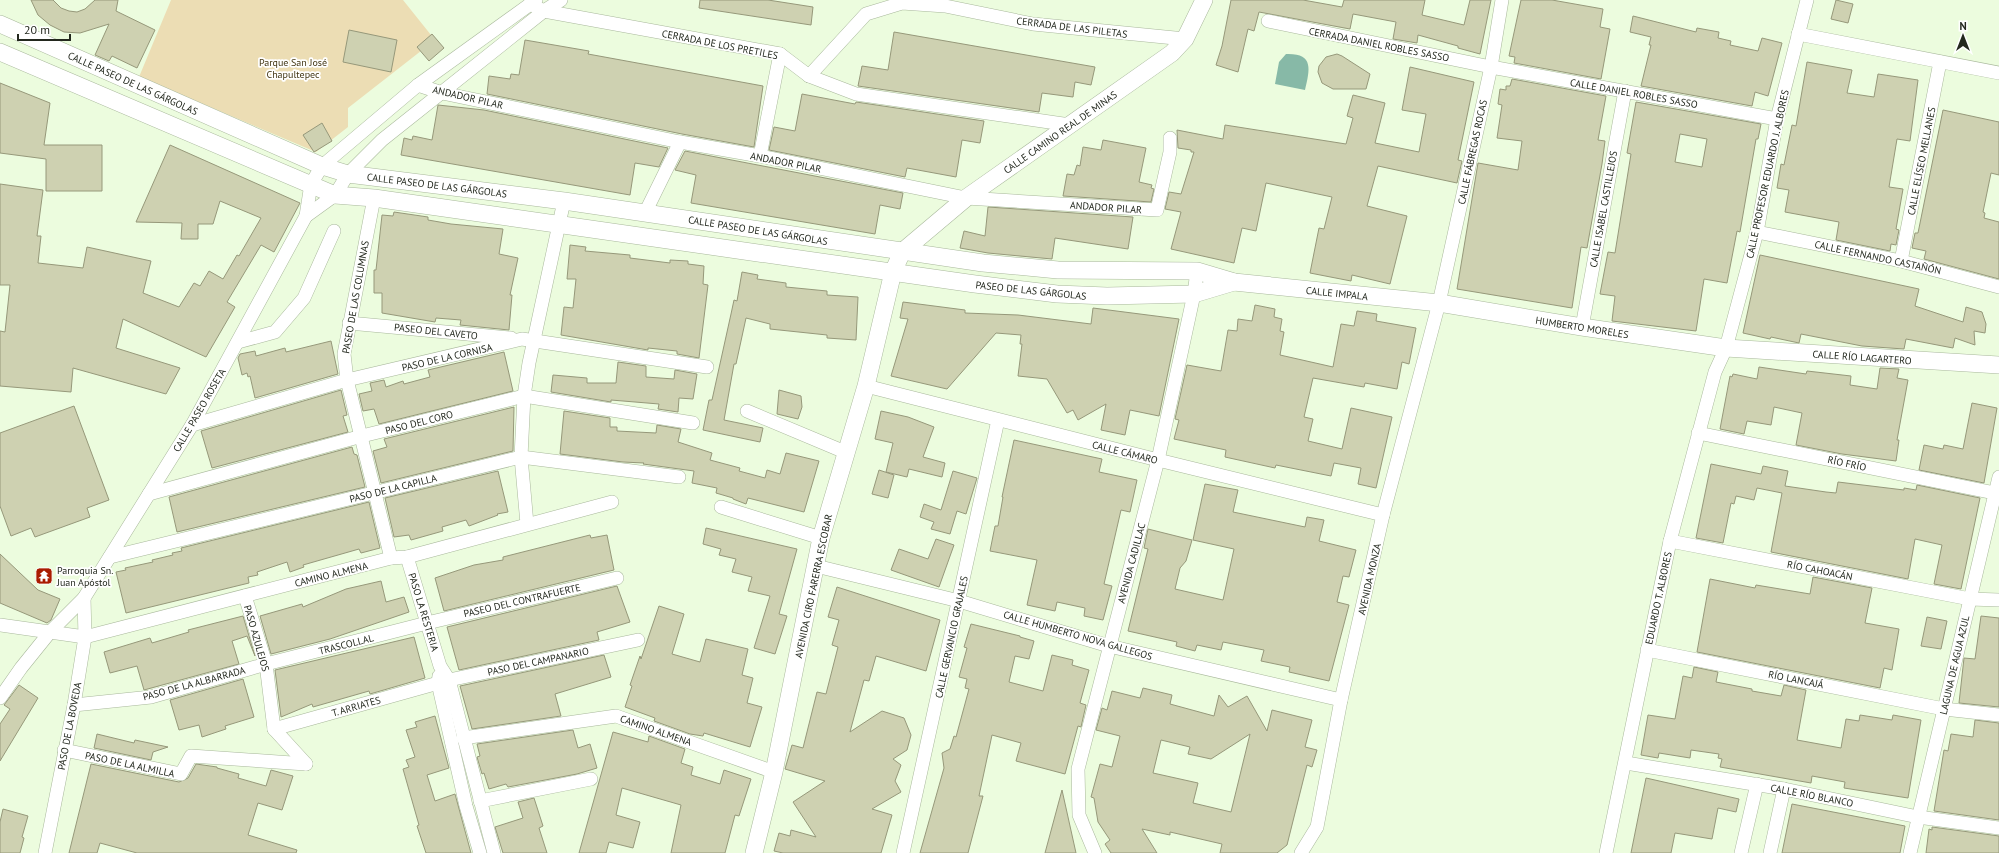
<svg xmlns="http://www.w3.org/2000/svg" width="1999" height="853" font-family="'PT Sans',sans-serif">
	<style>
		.green { fill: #ecddb4 }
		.water { fill: #87b9a7 }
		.building { fill: #ced1b1; stroke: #96987a; fill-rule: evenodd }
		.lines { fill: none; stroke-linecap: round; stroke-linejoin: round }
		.minor-casing { stroke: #a9b89c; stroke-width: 14 }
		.tertiary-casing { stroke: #a9b89c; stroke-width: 18 }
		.minor { stroke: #fff; stroke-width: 13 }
		.tertiary { stroke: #fff; stroke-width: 17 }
		.labels { text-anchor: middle; stroke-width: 3.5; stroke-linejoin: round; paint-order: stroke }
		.street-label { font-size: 10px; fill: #23281e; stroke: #fff }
		.park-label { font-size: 10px; fill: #413512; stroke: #fff }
		.poi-label { font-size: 10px; fill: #23281e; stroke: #fff; text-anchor: start }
	</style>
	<rect width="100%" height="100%" fill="#ecfcde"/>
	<polygon class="green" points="171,0 403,0 435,40 348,108 348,127 316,152 139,77"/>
	<path class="water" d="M 1286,54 C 1314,53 1310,69 1305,90 L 1275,84 L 1279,62 Z"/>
	<g class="building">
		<polygon points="31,0 53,0 61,8 69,11 77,12 85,9 95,0 118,0 116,11 155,30 137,68 112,56 109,61 95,55 109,24 80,33 64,32 50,25 38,15"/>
		<polygon points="700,0 768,0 813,7 811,25 699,8"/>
		<polygon points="1231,0 1303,0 1342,7 1344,0 1425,0 1422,15 1464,25 1470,0 1491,0 1480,54 1458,48 1458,46 1418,35 1417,43 1393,39 1396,22 1353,14 1350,29 1259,12 1254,31 1248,29 1238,72 1216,65 1222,46"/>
		<polygon points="1521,0 1552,0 1603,9 1600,27 1610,29 1601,79 1514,63 1515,57 1509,56"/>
		<polygon points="1836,0 1853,4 1848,23 1831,19"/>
		<polygon points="1633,16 1696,32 1697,28 1719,32 1718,38 1731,41 1730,45 1758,51 1762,38 1782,43 1768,96 1755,92 1752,106 1641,86 1651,45 1649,45 1651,37 1630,32"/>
		<polygon points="349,30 397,40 391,72 343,62"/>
		<polygon points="894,32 1095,67 1091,85 1075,82 1073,97 1042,93 1039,112 858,86 862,66 888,70"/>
		<polygon points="432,34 444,48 429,61 417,47"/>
		<polygon points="525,40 589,51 588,54 763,86 754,147 682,134 487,94 489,76 510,79 511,74 519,75"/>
		<polygon points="1337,54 1342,56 1370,74 1366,89 1333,89 1322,83 1318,72 1319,66 1326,57"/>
		<polygon points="1807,62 1852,70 1847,93 1874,97 1878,74 1918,80 1910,141 1897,139 1889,187 1903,189 1896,229 1899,230 1896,245 1891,244 1890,251 1836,240 1839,222 1785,212 1789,190 1777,188 1781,164 1784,165 1792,125 1796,126"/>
		<polygon points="1410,67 1474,82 1458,160 1462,161 1457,183 1378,166 1367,206 1407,216 1390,284 1352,275 1351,281 1310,273 1319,228 1324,229 1332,197 1266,183 1256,231 1242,228 1234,263 1171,249 1181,212 1165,209 1169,192 1181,194 1194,152 1191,152 1191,150 1178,148 1177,130 1223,139 1225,125 1346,144 1353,118 1347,116 1353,95 1385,103 1375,143 1419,152 1426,114 1402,110"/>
		<polygon points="1512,79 1606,96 1598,140 1605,141 1602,164 1587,248 1581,247 1572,308 1457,289 1478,163 1518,170 1522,141 1497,138 1502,105 1498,104 1500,89 1506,90 1506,86 1510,86"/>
		<polygon points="0,83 50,103 44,145 102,145 102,191 46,191 46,159 0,153"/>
		<polygon points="802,94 855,104 856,102 984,121 980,143 962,140 956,177 907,168 905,177 769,150 774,127 795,131"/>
		<path d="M 1636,102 L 1761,124 L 1758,139 L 1756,139 L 1740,232 L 1737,231 L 1727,283 L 1704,279 L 1696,331 L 1612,321 L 1615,296 L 1600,294 L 1608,252 L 1615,253 L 1631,154 L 1627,153 ZM 1680,134 L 1707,139 L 1702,167 L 1675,162 Z"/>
		<polygon points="438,105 484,110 668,148 659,167 635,163 630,195 401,155 404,138 412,140 413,136 432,140"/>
		<polygon points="1943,110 1999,122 1999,175 1991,173 1983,212 1985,213 1984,218 1999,222 1999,279 1924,259 1926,251 1912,248 1915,233 1918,233"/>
		<polygon points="322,123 332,141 314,152 303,135"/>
		<polygon points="1103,140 1146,148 1139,182 1152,185 1151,188 1154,189 1151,202 1063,196 1067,174 1074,175 1077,165 1080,166 1083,147 1101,150"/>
		<polygon points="170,145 300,203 274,252 261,245 227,302 235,307 206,357 123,319 116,348 180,368 166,394 73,368 71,392 0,386 0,331 5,332 10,285 0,285 0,184 43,190 37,236 41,236 38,263 83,268 87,247 151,261 143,293 179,307 194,283 200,286 209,271 223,279 237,255 239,256 261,218 220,201 213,224 198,224 198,239 181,239 182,223 136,222"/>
		<polygon points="685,151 903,193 900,209 880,205 875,234 691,203 696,175 675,170"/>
		<polygon points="988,207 1133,217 1128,249 1055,238 1052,259 988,253 960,248 964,231 985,236"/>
		<polygon points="394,212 428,217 428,220 451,224 503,229 499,254 518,258 510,295 512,295 509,330 460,325 461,320 436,318 435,322 382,313 382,293 374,293 374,270 376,270 382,215 393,216"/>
		<polygon points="570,245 586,247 585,251 630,255 630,258 670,263 670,260 688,261 688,264 704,266 703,284 708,285 699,358 677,354 677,351 648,348 648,350 561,335 564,307 573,308 576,279 567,279"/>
		<polygon points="1760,255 1919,289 1915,306 1963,322 1966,307 1982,312 1986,324 1985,333 1974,331 1975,345 1955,338 1953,348 1906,339 1904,349 1862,346 1801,334 1799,343 1771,337 1770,339 1743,333"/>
		<polygon points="742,272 758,275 757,279 786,283 786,287 827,291 827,295 858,297 856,340 827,338 827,335 770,329 770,324 746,318 736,364 734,364 724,420 763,428 760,442 703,430 709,400 712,400 731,314 734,300 737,301"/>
		<polygon points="903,302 965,310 965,313 1018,315 1091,324 1093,308 1179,319 1159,416 1130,410 1125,435 1101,430 1106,404 1078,420 1073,410 1067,413 1047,379 1018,376 1022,344 1020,344 1021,335 996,333 947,389 891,376 908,319 900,318"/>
		<polygon points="1255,305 1275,309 1274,317 1282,319 1280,331 1284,332 1280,355 1333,367 1341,324 1354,326 1357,311 1377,314 1376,321 1416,328 1409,364 1402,362 1397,389 1365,383 1364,387 1313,378 1304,417 1313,419 1308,441 1342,449 1351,408 1392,417 1376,488 1358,484 1361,468 1334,463 1331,476 1276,465 1275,468 1225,457 1226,450 1174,439 1179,420 1175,419 1187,365 1221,371 1228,330 1237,331 1238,319 1252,321"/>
		<polygon points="331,341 338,374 255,398 250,376 248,377 247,373 242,375 238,358 240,354 255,351 256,356 285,348 286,352"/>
		<polygon points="504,352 513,391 379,424 374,409 363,411 359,394 372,391 370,383 384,380 386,387 403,381 404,384 430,377 428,370"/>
		<polygon points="618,362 646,366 646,377 674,379 675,370 697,374 693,399 679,398 678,412 658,409 659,404 611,400 611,402 551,392 553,375 587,378 587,383 616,383"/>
		<polygon points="1759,367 1806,374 1807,371 1851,376 1850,385 1877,389 1880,368 1899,369 1897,378 1908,380 1897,440 1899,440 1896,461 1842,454 1796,445 1802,413 1774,407 1771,425 1747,421 1744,434 1720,429 1730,376 1732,377 1733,374 1757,379"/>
		<polygon points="341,390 347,415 343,416 348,432 212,468 201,431"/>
		<polygon points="779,390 801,396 802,407 798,419 777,414"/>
		<polygon points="1972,403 1997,408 1984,483 1919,470 1924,445 1943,449 1944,445 1963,449"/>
		<polygon points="74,406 109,500 87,508 90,517 35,537 31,528 11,536 0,506 0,433"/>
		<polygon points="514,407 513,451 381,483 373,451 387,447 384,439"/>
		<polygon points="564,411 610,418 610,427 617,427 617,431 656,433 657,425 681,429 678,442 712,453 710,460 740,468 739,471 765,478 767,470 780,474 786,453 819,461 804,512 748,498 746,504 733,499 733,498 716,493 717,488 692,483 694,471 643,464 644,463 623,462 560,454"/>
		<polygon points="881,411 908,417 934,427 923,457 945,463 942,477 909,469 907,477 886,472 893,443 875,439"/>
		<polygon points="1014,440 1102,459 1099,472 1137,480 1130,512 1121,510 1104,584 1112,586 1103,620 1084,616 1085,608 1057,602 1055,611 1027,605 1037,560 990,551 995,526 998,526 1003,497 1002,497"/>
		<polygon points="352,447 354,454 357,455 365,487 177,532 169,497"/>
		<polygon points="1711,464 1761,474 1763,466 1788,471 1785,486 1826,492 1836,493 1838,482 1904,490 1904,488 1916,490 1917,485 1980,498 1961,589 1934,584 1942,545 1915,539 1908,579 1771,552 1782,493 1757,488 1754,500 1736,496 1734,504 1731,503 1723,543 1696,538"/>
		<polygon points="879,470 894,475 888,498 872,494"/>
		<polygon points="498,471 508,512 497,514 498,515 469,526 466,520 442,527 443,531 411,540 409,535 394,537 385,498"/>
		<polygon points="953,471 977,478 966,514 957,511 950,534 931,529 934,522 920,517 924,504 941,510"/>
		<polygon points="1205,484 1238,490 1233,512 1305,527 1307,517 1324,520 1319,541 1356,550 1349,577 1343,576 1337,602 1349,605 1329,681 1289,672 1290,667 1261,661 1264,650 1223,642 1221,650 1197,645 1195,651 1176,646 1177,642 1128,631 1148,549 1144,548 1148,529 1192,540 1186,561 1180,568 1175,589 1223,600 1234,549 1193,540"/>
		<polygon points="369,502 380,548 361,553 359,549 303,565 304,567 290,572 287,562 257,572 258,575 248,577 249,583 126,613 116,572 126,570 125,568 153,562 152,560 173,555 172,553 182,551 181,548"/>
		<polygon points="706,528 797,549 779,614 787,616 775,654 754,648 770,596 748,591 752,577 732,572 736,559 719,555 721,549 703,544"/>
		<polygon points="590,535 591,538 607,535 614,570 444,611 435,578 474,565 503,560 503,557"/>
		<polygon points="936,539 954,545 939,587 891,570 899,549 928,559"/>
		<polygon points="0,554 38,590 60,599 51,620 47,623 0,603"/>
		<polygon points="1813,577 1872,588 1865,623 1899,629 1892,670 1884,668 1880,688 1697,652 1710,579 1755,588 1756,585 1810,594"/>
		<polygon points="381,581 386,602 404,597 409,612 330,639 271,654 260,616 302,604 303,607 346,589"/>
		<polygon points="617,586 630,622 597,632 599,640 459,670 447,627"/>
		<polygon points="837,587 940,620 926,671 876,656 869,681 864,680 850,732 882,711 904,718 911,735 907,750 893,759 901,765 895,781 901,792 872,809 892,815 881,853 783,853 774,851 779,833 790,836 791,830 816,837 793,802 825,781 785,769 792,745 803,748 817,692 826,694 838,647 832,645 839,620 828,617"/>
		<polygon points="659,606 684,614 672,654 700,662 706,639 748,649 742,675 753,678 747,703 762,707 750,747 704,733 703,736 690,734 654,721 655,718 625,707 632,686 630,685 640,656 641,659"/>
		<polygon points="243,616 255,656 247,636 232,641 239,664 144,690 137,666 110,673 104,652 150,638 152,643 189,632 188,630"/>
		<polygon points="1981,616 1999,618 1999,707 1959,703 1964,658 1975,659"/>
		<polygon points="1927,617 1947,621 1941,649 1921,646"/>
		<polygon points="971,624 1020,636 1020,637 1034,641 1029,659 1015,656 1009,682 1043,691 1052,655 1073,660 1072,665 1089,670 1080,703 1086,705 1081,727 1078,726 1065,774 1016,761 1021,743 992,735 979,796 983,796 968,853 920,853 944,768 942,753 950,749 954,736 956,737 969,689 965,688 967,679 959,677 967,648 964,647"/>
		<polygon points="414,637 425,678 370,694 369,691 313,707 312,704 281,717 275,670"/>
		<polygon points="604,655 611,677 555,694 561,716 472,729 460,686"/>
		<polygon points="1694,667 1718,672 1716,682 1752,689 1752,691 1781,696 1784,685 1806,690 1797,740 1841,748 1846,719 1859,721 1860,715 1892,720 1893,715 1921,720 1908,798 1844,788 1845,782 1812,776 1811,783 1720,767 1722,759 1718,758 1719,754 1691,750 1690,758 1659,753 1658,758 1641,755 1648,715 1675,719 1683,676 1692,678"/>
		<polygon points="243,679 254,717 225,726 226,729 202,737 199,725 179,730 170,700"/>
		<polygon points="19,685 38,698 0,761 0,724 10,709 4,705"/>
		<path d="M 1143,688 L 1172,695 L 1170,704 L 1214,716 L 1219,695 L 1228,707 L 1247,696 L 1267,731 L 1272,710 L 1312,720 L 1305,747 L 1317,750 L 1312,767 L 1307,765 L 1287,845 L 1277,853 L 1220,853 L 1222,844 L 1170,832 L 1170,835 L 1142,829 L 1157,853 L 1111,853 L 1105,844 L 1110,840 L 1098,822 L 1094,798 L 1091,797 L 1100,764 L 1112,767 L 1120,736 L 1096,730 L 1102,708 L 1107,710 L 1112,691 L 1140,698 ZM 1250,734 L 1231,812 L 1193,803 L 1198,783 L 1153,773 L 1161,740 L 1190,747 L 1188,754 L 1211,759 Z"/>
		<polygon points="435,716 449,768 427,775 435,801 455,794 471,853 426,853 417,826 419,825 403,769 409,767 406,760 415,757 406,730 417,727 415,722"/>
		<polygon points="1975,720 1999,723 1999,820 1934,811 1944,750 1948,751 1951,734 1973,737"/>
		<polygon points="573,730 578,748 590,744 597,768 577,774 508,787 506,784 489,789 484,773 482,774 477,757 480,756 477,744"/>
		<polygon points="613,732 648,742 649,736 685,749 681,763 693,767 691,775 720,784 724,770 751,779 739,816 735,815 725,853 671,853 681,805 622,788 616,815 640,822 633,848 609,842 606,853 579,853"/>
		<polygon points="97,734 134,743 135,740 168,747 153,752 151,760 94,748"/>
		<polygon points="91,764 179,782 188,778 196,764 217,767 217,768 239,774 238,778 266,786 271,770 293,776 282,810 258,803 248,835 297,850 296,853 137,853 100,843 97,853 69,853"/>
		<polygon points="1646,778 1739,799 1736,812 1718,808 1712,839 1675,833 1671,853 1631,853"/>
		<polygon points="1062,790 1076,853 1045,853"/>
		<polygon points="534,798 543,826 539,828 547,853 503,853 495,827 523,818 518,802"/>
		<polygon points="1792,804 1905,826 1900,853 1782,853"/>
		<polygon points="3,809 28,816 22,837 24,838 20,853 0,853 0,822"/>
		<polygon points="1932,827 1999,836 1999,853 1926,853 1929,829 1932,830"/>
	</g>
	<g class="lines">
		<g class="minor-casing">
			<g id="minor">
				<polyline points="530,4 544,11 780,54 809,76 856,94 1070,125"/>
				<polyline points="1268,21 1491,67 1777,119"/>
				<polyline points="1798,34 1999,73"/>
				<polyline points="809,76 866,14 902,3 945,6 1033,24 1185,39"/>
				<polyline points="418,85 442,93 680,142 760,156 966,198 1157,210 1170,152 1170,138"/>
				<polyline points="760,156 780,54"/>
				<polyline points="374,198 344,354 347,380 391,558"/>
				<polyline points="645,213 680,142"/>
				<polyline points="306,216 335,195 348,174 382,140 544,11 561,0"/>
				<polyline points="1757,232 1901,261 1999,287"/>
				<polyline points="1901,261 1940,62"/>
				<polyline points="349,323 511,338"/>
				<polyline points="1582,327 1625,91"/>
				<polyline points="238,342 275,332 304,298 334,231"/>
				<polyline points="866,386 1158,460 1383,515"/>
				<polyline points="747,411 845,452"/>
				<polyline points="192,425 347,380 522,339 707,367"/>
				<polyline points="1698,433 1999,494"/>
				<polyline points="149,494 362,436 524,396 693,423"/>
				<polyline points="721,507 821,538"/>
				<polyline points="527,524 521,457 524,396 529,363 564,201"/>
				<polyline points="1670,541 1970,599 1999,600"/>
				<polyline points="110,557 521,457 679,477"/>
				<polyline points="407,557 440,666 449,680 494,853"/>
				<polyline points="816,566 959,601 1109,646 1341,700"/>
				<polyline points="245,596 266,664 274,729 306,764"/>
				<polyline points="0,625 85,637 391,558 407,557 612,502"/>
				<polyline points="1647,650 1944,709 1999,715"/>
				<polyline points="439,676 438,683 466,806 480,853"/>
				<polyline points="0,698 21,668 50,632 84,598 192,425 306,216 311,184 322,166 418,85 536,0"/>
				<polyline points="74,705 151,697 266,664 427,623 617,578"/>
				<polyline points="274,729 449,680 638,640"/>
				<polyline points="463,738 616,716 774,772"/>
				<polyline points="64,750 181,774 191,756 306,764"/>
				<polyline points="1626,763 1784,789 1918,817 1999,828"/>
				<polyline points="480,801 591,779"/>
				<polyline points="45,853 74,705 85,637 84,598"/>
				<polyline points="903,853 998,420"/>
				<polyline points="1095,853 1079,815 1078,769 1158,460 1194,294 1197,271"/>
				<polyline points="1301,853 1317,827 1341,700 1383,515 1439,303 1491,67 1502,0"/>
				<polyline points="1606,853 1670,541 1715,372 1726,348 1757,232 1777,119 1807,0"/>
				<polyline points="1741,853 1757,784"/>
				<polyline points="1770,853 1784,789"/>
				<polyline points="1910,853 1999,477"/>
			</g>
		</g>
		<g class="tertiary-casing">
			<g id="tertiary">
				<polyline points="0,24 322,166 348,174 564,201 983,263 1058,270 1197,271 1234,282 1439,303 1582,327 1726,348 1999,365"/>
				<polyline points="0,52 335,195 374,198 975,284 1057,294 1107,296 1194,294 1234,282"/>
				<polyline points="754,853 774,772 821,538 866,386 893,272 902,252 966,198 1172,53 1185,39 1204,0"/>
			</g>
		</g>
		<use href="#minor" class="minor"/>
		<use href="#tertiary" class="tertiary"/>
	</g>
	<defs>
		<g id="temple-square" transform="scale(0.9)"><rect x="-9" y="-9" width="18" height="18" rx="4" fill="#aa1b00" stroke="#fff"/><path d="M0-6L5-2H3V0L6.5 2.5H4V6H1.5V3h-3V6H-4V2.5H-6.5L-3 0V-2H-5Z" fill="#fff"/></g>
	</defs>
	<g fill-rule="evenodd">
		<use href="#temple-square" x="44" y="576"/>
	</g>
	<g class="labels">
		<g class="street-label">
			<text transform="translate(1072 27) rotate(7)" y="4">CERRADA DE LAS PILETAS</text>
			<text transform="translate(720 44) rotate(11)" y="4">CERRADA DE LOS PRETILES</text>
			<text transform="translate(1379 44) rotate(11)" y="4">CERRADA DANIEL ROBLES SASSO</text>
			<text transform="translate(133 83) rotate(24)" y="4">CALLE PASEO DE LAS GÁRGOLAS</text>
			<text transform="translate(1634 93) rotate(10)" y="4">CALLE DANIEL ROBLES SASSO</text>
			<text transform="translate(468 97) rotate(13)" y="4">ANDADOR PILAR</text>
			<text transform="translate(1060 132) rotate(-35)" y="4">CALLE CAMINO REAL DE MINAS</text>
			<text transform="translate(1472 152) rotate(-78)" y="4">CALLE FÁBREGAS ROCAS</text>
			<text transform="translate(1921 161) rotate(-79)" y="4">CALLE ELÍSEO MELLANES</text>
			<text transform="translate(786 162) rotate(11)" y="4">ANDADOR PILAR</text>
			<text transform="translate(1767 174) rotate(-78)" y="4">CALLE PROFESOR EDUARDO J. ALBORES</text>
			<text transform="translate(437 185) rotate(7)" y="4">CALLE PASEO DE LAS GÁRGOLAS</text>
			<text transform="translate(1106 207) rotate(4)" y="4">ANDADOR PILAR</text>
			<text transform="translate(1603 209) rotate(-80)" y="4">CALLE ISABEL CASTILLEJOS</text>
			<text transform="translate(758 230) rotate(9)" y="4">CALLE PASEO DE LAS GÁRGOLAS</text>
			<text transform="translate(1878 257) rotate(12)" y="4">CALLE FERNANDO CASTAÑÓN</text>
			<text transform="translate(1031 290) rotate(6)" y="4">PASEO DE LAS GÁRGOLAS</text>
			<text transform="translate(1337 293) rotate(6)" y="4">CALLE IMPALA</text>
			<text transform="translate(355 297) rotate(-80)" y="4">PASEO DE LAS COLUMNAS</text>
			<text transform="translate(1582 327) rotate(9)" y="4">HUMBERTO MORELES</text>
			<text transform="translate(436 331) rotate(6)" y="4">PASEO DEL CAVETO</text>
			<text transform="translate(447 357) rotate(-13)" y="4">PASO DE LA CORNISA</text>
			<text transform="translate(1862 357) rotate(4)" y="4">CALLE RÍO LAGARTERO</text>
			<text transform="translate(199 410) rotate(-60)" y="4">CALLE PASEO ROSETA</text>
			<text transform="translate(419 422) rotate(-14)" y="4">PASO DEL CORO</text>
			<text transform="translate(1125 452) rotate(14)" y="4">CALLE CÁMARO</text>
			<text transform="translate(1847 463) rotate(12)" y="4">RÍO FRÍO</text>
			<text transform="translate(393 488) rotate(-14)" y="4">PASO DE LA CAPILLA</text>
			<text transform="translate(1131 563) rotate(-75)" y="4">AVENIDA CADILLAC</text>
			<text transform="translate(1820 570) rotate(11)" y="4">RÍO CAHOACÁN</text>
			<text transform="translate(331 574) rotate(-14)" y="4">CAMINO ALMENA</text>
			<text transform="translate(1369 579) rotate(-77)" y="4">AVENIDA MONZA</text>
			<text transform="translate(813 586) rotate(-78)" y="4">AVENIDA CIRO FARERRA ESCOBAR</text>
			<text transform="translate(1658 598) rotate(-78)" y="4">EDUARDO T. ALBORES</text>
			<text transform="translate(522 600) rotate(-13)" y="4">PASEO DEL CONTRAFUERTE</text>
			<text transform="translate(424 612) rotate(73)" y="4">PASO LA RESTERIA</text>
			<text transform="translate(1078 635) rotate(16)" y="4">CALLE HUMBERTO NOVA GALLEGOS</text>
			<text transform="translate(951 637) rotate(-78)" y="4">CALLE GERVANCIO GRAJALES</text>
			<text transform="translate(257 638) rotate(74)" y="4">PASO AZULEJOS</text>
			<text transform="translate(346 644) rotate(-14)" y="4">TRASCOLLAL</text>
			<text transform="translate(538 661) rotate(-12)" y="4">PASO DEL CAMPANARIO</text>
			<text transform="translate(1954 665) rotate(-77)" y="4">LAGUNA DE AGUA AZUL</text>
			<text transform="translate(1796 679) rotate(11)" y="4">RÍO LANCAJÁ</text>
			<text transform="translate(194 683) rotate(-15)" y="4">PASO DE LA ALBARRADA</text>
			<text transform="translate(356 706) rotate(-16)" y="4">T. ARRIATES</text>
			<text transform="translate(69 726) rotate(-79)" y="4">PASO DE LA BOVEDA</text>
			<text transform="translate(656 730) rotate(19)" y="4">CAMINO ALMENA</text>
			<text transform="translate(130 764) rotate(12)" y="4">PASO DE LA ALMILLA</text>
			<text transform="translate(1812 795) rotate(11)" y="4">CALLE RÍO BLANCO</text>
		</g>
		<g class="park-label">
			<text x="293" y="66">Parque San José<tspan x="293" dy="12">Chapultepec</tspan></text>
		</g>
		<g class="poi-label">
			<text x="57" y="574">Parroquia Sn.<tspan x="57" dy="12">Juan Apóstol</tspan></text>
		</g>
	</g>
	<g transform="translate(1963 36)" stroke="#ffffff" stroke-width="3" paint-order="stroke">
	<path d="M0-3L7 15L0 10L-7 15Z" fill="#23281e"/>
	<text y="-6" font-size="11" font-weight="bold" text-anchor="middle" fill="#23281e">N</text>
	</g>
	<path d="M18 34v6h52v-6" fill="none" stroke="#23281e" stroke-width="2"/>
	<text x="24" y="34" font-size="12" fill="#23281e" stroke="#ffffff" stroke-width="3" paint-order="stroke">20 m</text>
</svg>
